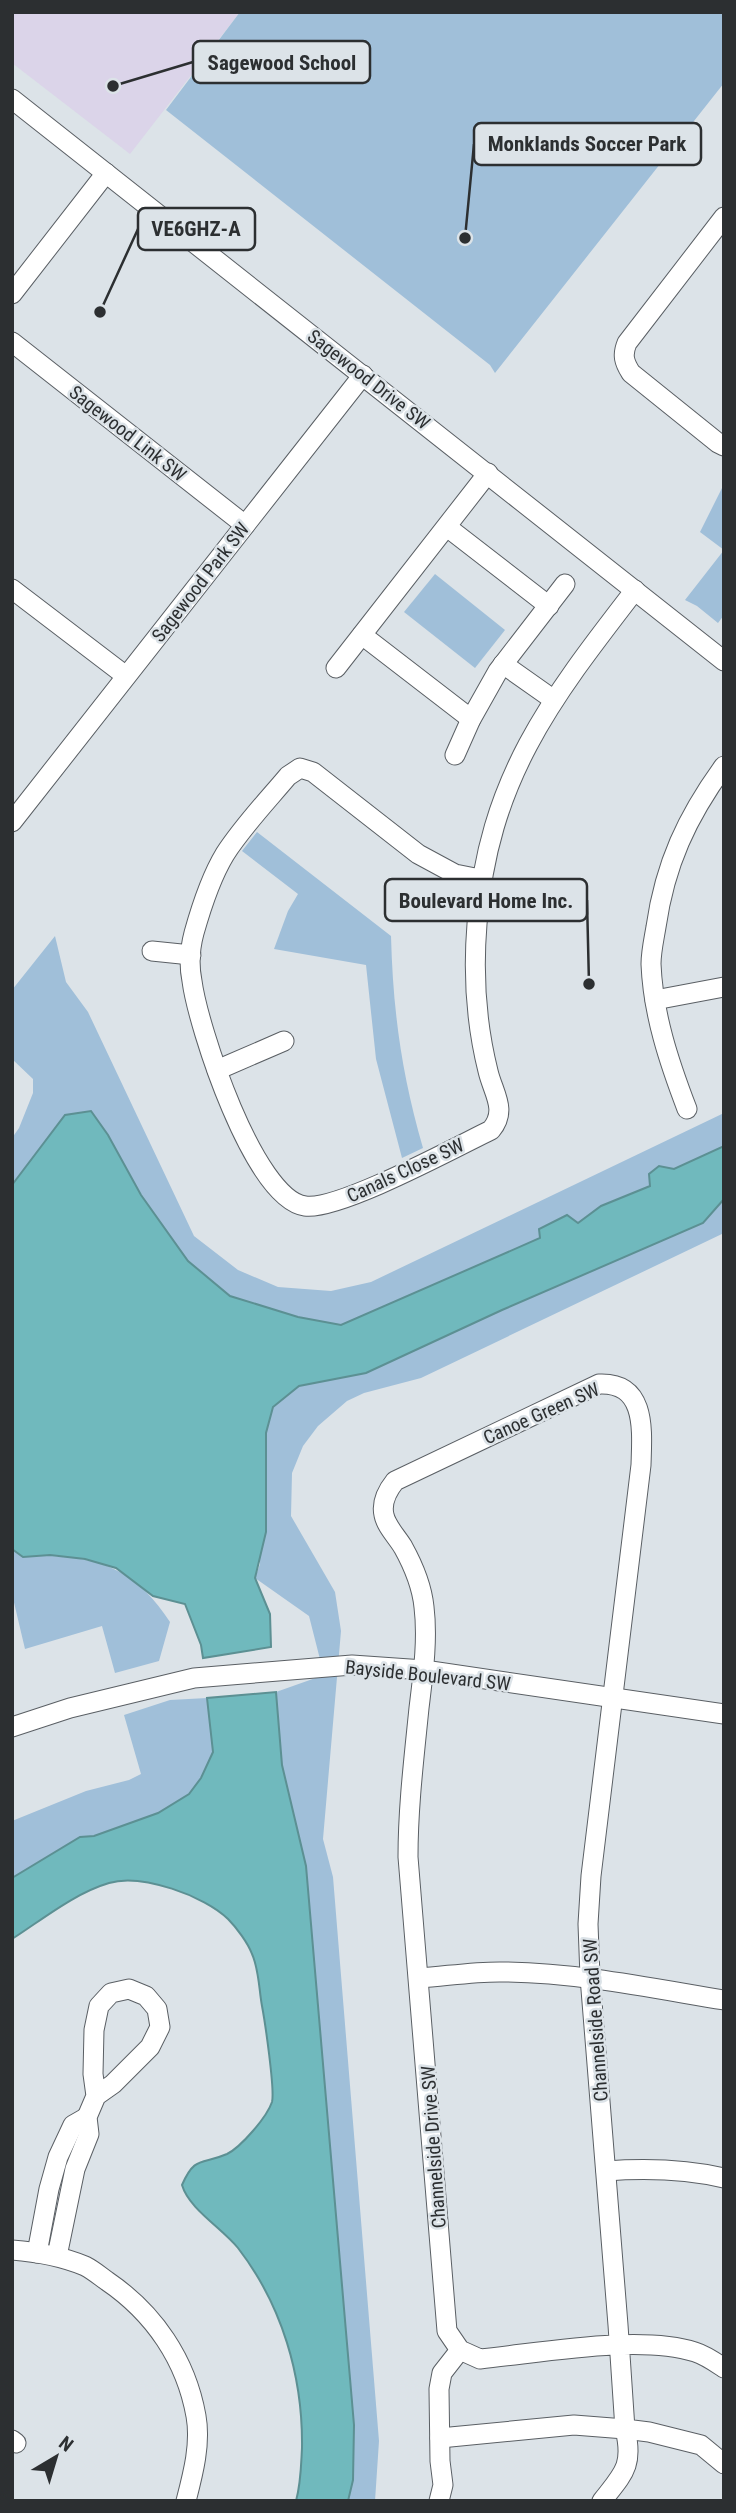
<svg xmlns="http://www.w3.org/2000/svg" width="736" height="2513" font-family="'Roboto Condensed',sans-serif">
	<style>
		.education { fill: #dbd4e9 }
		.green { fill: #a0bfd9 }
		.water { fill: #70b9bd; stroke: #5c9093; stroke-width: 2 }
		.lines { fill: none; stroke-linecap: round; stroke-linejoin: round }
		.minor-casing { stroke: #5a5f64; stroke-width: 21 }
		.minor { stroke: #fff; stroke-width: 19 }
		.labels { text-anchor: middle; stroke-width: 5; stroke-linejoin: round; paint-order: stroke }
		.street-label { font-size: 19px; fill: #2c2f31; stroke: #dce3e8 }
		.leader { fill: none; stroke: #2c2f31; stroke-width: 2.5 }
		.callout-dot { fill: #2c2f31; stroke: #dce3e8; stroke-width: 2.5 }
		.callout { fill: #dce3e8; stroke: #2c2f31; stroke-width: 2.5 }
		.callout-label { font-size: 21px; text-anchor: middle; font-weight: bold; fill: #2c2f31 }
	</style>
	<rect width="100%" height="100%" fill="#dce3e8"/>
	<polygon class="education" points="12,12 240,12 130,154 12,63"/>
	<g class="green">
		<polygon points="240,12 724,12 724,83 495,373 490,365 166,110"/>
		<polygon points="724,484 724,615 718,623 697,606 685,600 724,550 700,532"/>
		<polygon points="435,574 505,630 475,668 404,612"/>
		<path d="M 257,832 L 391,936 C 393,1013 402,1075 423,1148 L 402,1158 L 376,1059 L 366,965 L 274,949 L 288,911 L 298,894 L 242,851 Z"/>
		<polygon points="55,936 66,982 88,1012 194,1236 238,1270 278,1287 331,1291 371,1282 724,1113 724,1233 421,1378 364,1393 347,1401 318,1426 303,1446 292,1473 291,1516 335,1592 341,1631 323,1839 333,1877 379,2441 375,2501 348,2501 353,2480 354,2425 306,1866 282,1765 276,1692 324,1675 309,1616 255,1578 260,1564 230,1296 188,1261 141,1195 108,1135 65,1115 12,1185 12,1138 19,1128 33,1093 33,1079 12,1059 12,990"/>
		<path d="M 12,1549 C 26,1559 37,1555 53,1556 C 109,1559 139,1575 170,1622 L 159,1661 L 115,1673 L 102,1626 L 25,1649 L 12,1594 Z"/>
		<polygon points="207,1698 213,1752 201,1778 189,1794 158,1813 94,1836 80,1837 12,1878 12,1821 86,1791 129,1780 141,1774 124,1715 170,1700"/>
	</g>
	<g class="water">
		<polygon points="91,1111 108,1135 141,1195 188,1261 230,1296 298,1317 341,1325 540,1238 539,1229 567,1215 578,1223 601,1206 650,1186 649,1174 659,1166 674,1169 724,1146 724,1199 703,1223 502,1310 366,1373 299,1386 273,1407 266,1433 266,1532 255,1578 270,1614 271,1647 203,1658 201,1645 185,1604 153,1596 116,1568 85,1559 50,1555 23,1557 12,1549 12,1185 65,1115"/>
		<path d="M 276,1692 L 282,1765 L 306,1866 L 354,2425 L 353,2480 L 348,2501 L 296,2501 C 301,2483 301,2466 302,2448 C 303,2376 282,2305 238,2248 C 222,2228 189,2209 182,2185 C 195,2155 202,2165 227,2154 C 241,2147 267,2117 272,2102 C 275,2090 265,2022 262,2006 C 259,1990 259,1969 252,1954 C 248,1943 236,1927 228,1919 C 205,1896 141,1873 109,1883 C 75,1893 43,1919 12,1939 L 12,1878 L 80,1837 L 94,1836 L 158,1813 L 189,1794 L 201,1778 L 213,1752 L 207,1698 Z"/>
	</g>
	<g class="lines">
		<g class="minor-casing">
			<g id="minor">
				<polyline points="12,99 724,661"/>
				<path d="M 724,217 L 627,343 C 622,355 624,362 631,373 L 718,443 L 724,446"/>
				<polyline points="12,294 106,173"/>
				<polyline points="12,342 245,525"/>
				<polyline points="447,527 549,606"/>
				<polyline points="12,589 126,676"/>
				<polyline points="362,635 471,719"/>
				<polyline points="503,664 554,700"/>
				<polyline points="336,668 488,473"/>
				<polyline points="455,755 471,719 498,671 565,584"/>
				<polyline points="12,822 363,375"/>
				<path d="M 480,879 L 455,874 L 418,854 L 313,772 L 300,768 L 288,776 C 267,801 243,826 225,854 C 211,877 201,908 194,933 C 190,948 189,966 192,981 C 198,1027 254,1199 305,1206 C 338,1211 456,1147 491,1130 C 508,1110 493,1093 488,1071 C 476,1023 473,973 477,924 C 488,780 550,700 635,590"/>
				<polyline points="152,951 191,955"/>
				<polyline points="655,1000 724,987"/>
				<polyline points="217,1070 284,1041"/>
				<path d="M 687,1109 C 669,1062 653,1014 651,964 C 651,952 654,939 656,927 C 665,864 687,817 724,766"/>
				<polyline points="12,1727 70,1708 194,1678 352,1665 424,1670 724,1714"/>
				<path d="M 419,1978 C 448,1976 477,1971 505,1972 C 579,1973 651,1988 724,2000"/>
				<path d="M 606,2171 C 646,2168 685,2169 724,2178"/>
				<path d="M 12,2250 C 38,2252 61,2256 85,2266 C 93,2270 100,2276 107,2281 C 154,2313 186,2360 196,2416 C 201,2444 193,2474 186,2501"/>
				<polyline points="37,2253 49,2189 58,2157 73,2125 87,2117"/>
				<polyline points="57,2256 75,2169 89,2134 87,2117 96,2096 93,2074 94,2030 99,2006 111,1993 129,1989 146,1996 157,2009 160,2027 150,2047 113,2084 96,2096"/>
				<path d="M 724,2368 C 715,2362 705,2355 695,2352 C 639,2334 541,2353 480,2359 L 460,2350 L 447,2331 L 408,1857 C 408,1807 414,1758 419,1708 C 423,1675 428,1640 424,1607 C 422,1587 413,1565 403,1547 C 397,1537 386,1526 384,1515 C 381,1502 387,1491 395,1481 L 599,1384 C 647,1382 642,1431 641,1465 L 591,1876 L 588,1924 L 590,1977 L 618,2325 L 625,2429 L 649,2432 L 701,2445 L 724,2464"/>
				<path d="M 440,2438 L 574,2425 L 625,2429 C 634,2466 623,2474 602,2501"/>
				<polyline points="12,2440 16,2443"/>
				<polyline points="439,2501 443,2485 440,2461 439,2389 442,2373 460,2350"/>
			</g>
		</g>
		<use href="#minor" class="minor"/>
	</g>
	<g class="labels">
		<g class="street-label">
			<text transform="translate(369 379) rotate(38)" y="7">Sagewood Drive SW</text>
			<text transform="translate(128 433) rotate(38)" y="7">Sagewood Link SW</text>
			<text transform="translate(200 582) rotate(-52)" y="7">Sagewood Park SW</text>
			<text transform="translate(405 1170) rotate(-25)" y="7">Canals Close SW</text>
			<text transform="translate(541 1413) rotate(-24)" y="7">Canoe Green SW</text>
			<text transform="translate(428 1675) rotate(6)" y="7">Bayside Boulevard SW</text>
			<text transform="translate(595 2020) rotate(-94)" y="7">Channelside Road SW</text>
			<text transform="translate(433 2147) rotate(-94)" y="7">Channelside Drive SW</text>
		</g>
	</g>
	<path class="leader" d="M113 86L193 62M465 238L474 144M100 312L138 229M589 984L587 900"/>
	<g class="callout-dot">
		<circle cx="113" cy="86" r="7"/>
		<circle cx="465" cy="238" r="7"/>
		<circle cx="100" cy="312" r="7"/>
		<circle cx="589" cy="984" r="7"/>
	</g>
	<g class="callout">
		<rect x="193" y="41" width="177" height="42" rx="7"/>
		<rect x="474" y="123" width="227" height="42" rx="7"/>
		<rect x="138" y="208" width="117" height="42" rx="7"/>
		<rect x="385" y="879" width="202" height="42" rx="7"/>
	</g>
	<g class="callout-label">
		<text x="282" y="70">Sagewood School</text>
		<text x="587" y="151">Monklands Soccer Park</text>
		<text x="196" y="236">VE6GHZ-A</text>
		<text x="486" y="908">Boulevard Home Inc.</text>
	</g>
	<rect width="736" height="2513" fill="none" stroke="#2c2f31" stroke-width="28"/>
	<g transform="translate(56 2457) rotate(38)" stroke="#dce3e8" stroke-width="5" paint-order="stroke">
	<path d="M0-5L12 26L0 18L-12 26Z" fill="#2c2f31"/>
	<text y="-10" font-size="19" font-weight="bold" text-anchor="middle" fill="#2c2f31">N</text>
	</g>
</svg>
